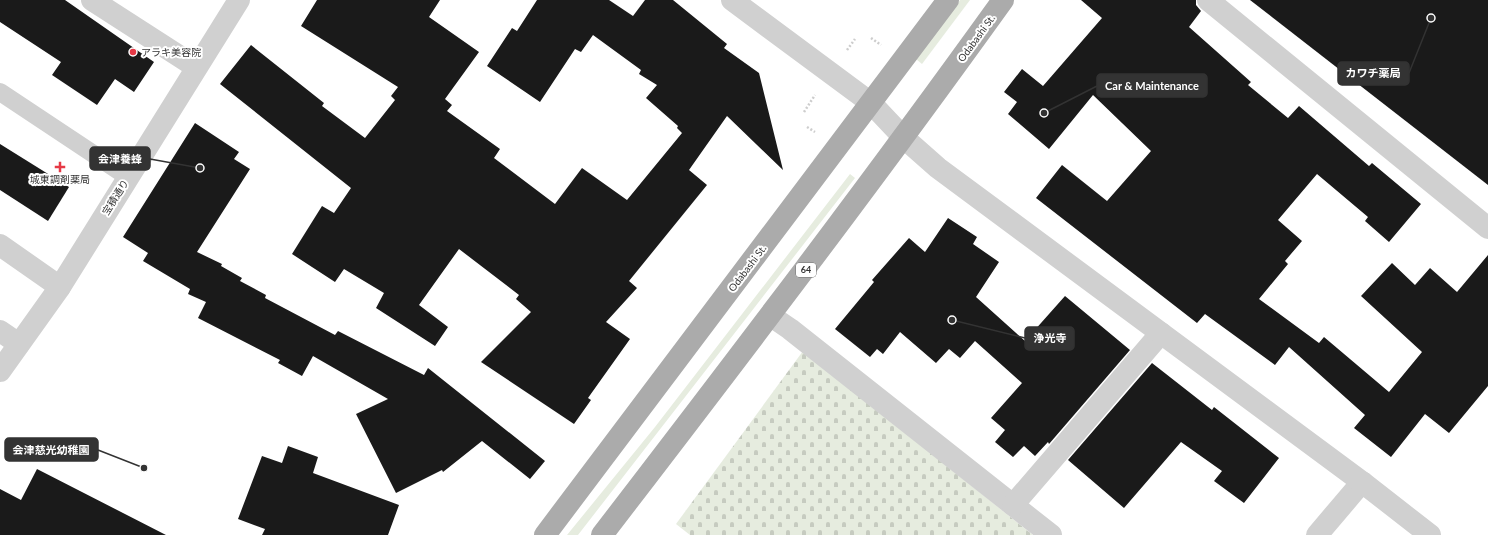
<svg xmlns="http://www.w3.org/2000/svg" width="1488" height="535" font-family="Lato,'Noto Sans JP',sans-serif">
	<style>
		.grass { fill: #e6ecdf }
		.cemetery { fill: url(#cemetery-stones) }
		.building { fill: #1a1a1a }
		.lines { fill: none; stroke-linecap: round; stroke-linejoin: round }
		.path { stroke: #cdcdcd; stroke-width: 2.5; stroke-dasharray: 2 2; stroke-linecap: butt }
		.service { stroke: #d0d0d0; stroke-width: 18 }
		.minor { stroke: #d0d0d0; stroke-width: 22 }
		.tertiary { stroke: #d0d0d0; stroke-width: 22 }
		.primary { stroke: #ababab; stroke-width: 22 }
		.poi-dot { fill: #e63946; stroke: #fff; stroke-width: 1.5 }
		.labels { text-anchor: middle; stroke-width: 4; stroke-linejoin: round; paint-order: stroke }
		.shield { fill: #fff; stroke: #707070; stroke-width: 1 }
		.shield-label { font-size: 9px; font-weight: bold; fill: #333 }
		.street-label { font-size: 10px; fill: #333; stroke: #fff }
		.poi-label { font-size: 10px; fill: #333; stroke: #fff; text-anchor: start }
		.leader { fill: none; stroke: #333; stroke-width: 1.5 }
		.callout-dot { fill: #333; stroke: #fff; stroke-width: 1.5 }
		.callout { fill: #333; stroke: #333; stroke-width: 1.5 }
		.callout-label { font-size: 11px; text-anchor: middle; font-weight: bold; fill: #fff }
	</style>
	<defs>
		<pattern id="cemetery-stones" width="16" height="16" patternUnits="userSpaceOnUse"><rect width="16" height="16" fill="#e6ecdf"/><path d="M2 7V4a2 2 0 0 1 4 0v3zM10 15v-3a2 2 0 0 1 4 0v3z" fill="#c6cbc0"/></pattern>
	</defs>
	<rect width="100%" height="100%" fill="#fff"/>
	<g class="grass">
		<polygon points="960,0 970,0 922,64 916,59"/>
		<polygon points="850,174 855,178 578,535 567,535 655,427"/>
	</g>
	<polygon class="cemetery" points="803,351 1033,535 690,535 676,524"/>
	<g class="building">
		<polygon points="0,0 65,0 154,62 134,92 115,79 97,105 52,75 61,62 0,22"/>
		<polygon points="317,0 440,0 429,17 479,52 445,99 452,105 447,111 500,149 494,158 555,204 582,168 627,200 682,133 677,128 678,126 646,98 657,85 639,74 641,70 593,35 581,52 575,49 540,102 487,66 512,28 517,31 537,0 609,0 633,16 645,0 673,0 727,44 724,48 759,73 783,170 727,116 689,170 707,185 629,281 637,288 606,322 630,339 588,398 591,400 574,424 481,362 531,312 516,299 519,295 459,249 419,305 448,327 435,346 376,308 384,293 344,269 335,282 292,254 322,206 334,213 351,188 220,84 251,45 324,103 322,106 365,138 395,100 391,96 398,87 301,26"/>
		<polygon points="1081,0 1196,0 1196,5 1201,11 1189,27 1251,82 1248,85 1288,118 1299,106 1369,166 1372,163 1421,204 1389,242 1365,221 1368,217 1317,174 1278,220 1302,241 1285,261 1288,264 1259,299 1319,343 1324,337 1389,392 1422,352 1361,296 1392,263 1415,285 1430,268 1457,292 1488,255 1488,386 1449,433 1425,414 1391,457 1354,428 1365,415 1289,347 1275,365 1205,314 1197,323 1036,198 1062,165 1107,201 1151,151 1093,95 1049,149 1008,114 1017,102 1004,92 1022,69 1043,86 1102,18"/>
		<polygon points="1250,0 1488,0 1488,185"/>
		<polygon points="195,123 239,152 234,159 250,169 197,252 222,264 221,266 242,278 240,281 266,295 265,298 335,335 338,331 424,375 428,368 545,461 530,479 482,441 443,472 442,470 396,493 356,414 388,399 313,356 302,376 278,363 280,360 198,318 206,302 188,294 190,289 143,261 148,253 123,237"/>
		<polygon points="0,144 69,187 48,221 0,190"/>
		<polygon points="948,218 977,237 973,244 999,262 976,297 1025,341 1065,296 1130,350 1049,444 1048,442 1035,456 1024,446 1013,457 995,442 1005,430 991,418 1022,383 975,341 960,358 949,349 936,363 900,332 883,354 877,349 870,357 835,329 874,282 872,280 909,238 925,252"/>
		<polygon points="1152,363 1212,410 1214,407 1279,458 1244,503 1214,481 1222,471 1181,442 1124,508 1068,460"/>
		<polygon points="288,446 318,457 313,473 399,505 388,535 262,535 265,529 238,519 262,456 282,463"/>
		<polygon points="37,469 166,535 0,535 0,489 21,500"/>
	</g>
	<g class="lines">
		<g class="path">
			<polyline points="871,38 881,45"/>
			<polyline points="847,50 855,39"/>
			<polyline points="804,112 815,95"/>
			<polyline points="807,127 815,132"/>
		</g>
		<polyline class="service" points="0,92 128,177"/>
		<g class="minor">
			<polyline points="92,0 196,67"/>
			<polyline points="1208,0 1488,228"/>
			<polyline points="0,245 60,287"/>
			<polyline points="771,316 790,329 1051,535"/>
			<polyline points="0,331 19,344"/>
			<polyline points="0,371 60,287 239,0"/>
			<polyline points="1013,505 1161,333"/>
			<polyline points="1317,535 1362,482"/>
		</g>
		<polyline class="tertiary" points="732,0 871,103 904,138 938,168 1362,482 1430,535"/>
		<g class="primary">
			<polyline points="545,535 948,0"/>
			<path d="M 602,535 C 738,358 873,181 1003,0"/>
		</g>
	</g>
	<g class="poi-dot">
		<circle cx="133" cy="52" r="4"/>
		<path d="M58 161h4v4h4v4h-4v4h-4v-4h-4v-4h4z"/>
	</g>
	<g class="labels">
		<rect class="shield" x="796" y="263" width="20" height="14" rx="3"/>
		<g class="shield-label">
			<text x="806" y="273">64</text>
		</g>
		<g class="street-label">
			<text transform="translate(976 38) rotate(-54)" y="4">Odabashi St.</text>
			<text transform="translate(115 197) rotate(-58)" y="4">宝積通り</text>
			<text transform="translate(747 268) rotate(-53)" y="4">Odabashi St.</text>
		</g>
		<g class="poi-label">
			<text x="141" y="56">アラキ美容院</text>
			<text x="60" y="183" text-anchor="middle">城東調剤薬局</text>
		</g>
	</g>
	<path class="leader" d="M1431 18L1409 73M1044 113L1097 86M200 168L150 159M952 320L1025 338M144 468L98 450"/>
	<g class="callout-dot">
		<circle cx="1431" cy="18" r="4"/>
		<circle cx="1044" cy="113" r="4"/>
		<circle cx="200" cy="168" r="4"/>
		<circle cx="952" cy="320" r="4"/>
		<circle cx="144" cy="468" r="4"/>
	</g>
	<g class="callout">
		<rect x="1338" y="62" width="71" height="23" rx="4"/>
		<rect x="1097" y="74" width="110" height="23" rx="4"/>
		<rect x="90" y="147" width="60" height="23" rx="4"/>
		<rect x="1025" y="327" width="49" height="23" rx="4"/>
		<rect x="5" y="438" width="93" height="23" rx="4"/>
	</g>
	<g class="callout-label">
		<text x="1373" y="77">カワチ薬局</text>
		<text x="1152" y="90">Car &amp; Maintenance</text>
		<text x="120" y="163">会津養蜂</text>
		<text x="1050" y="342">浄光寺</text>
		<text x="51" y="454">会津慈光幼稚園</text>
	</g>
</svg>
